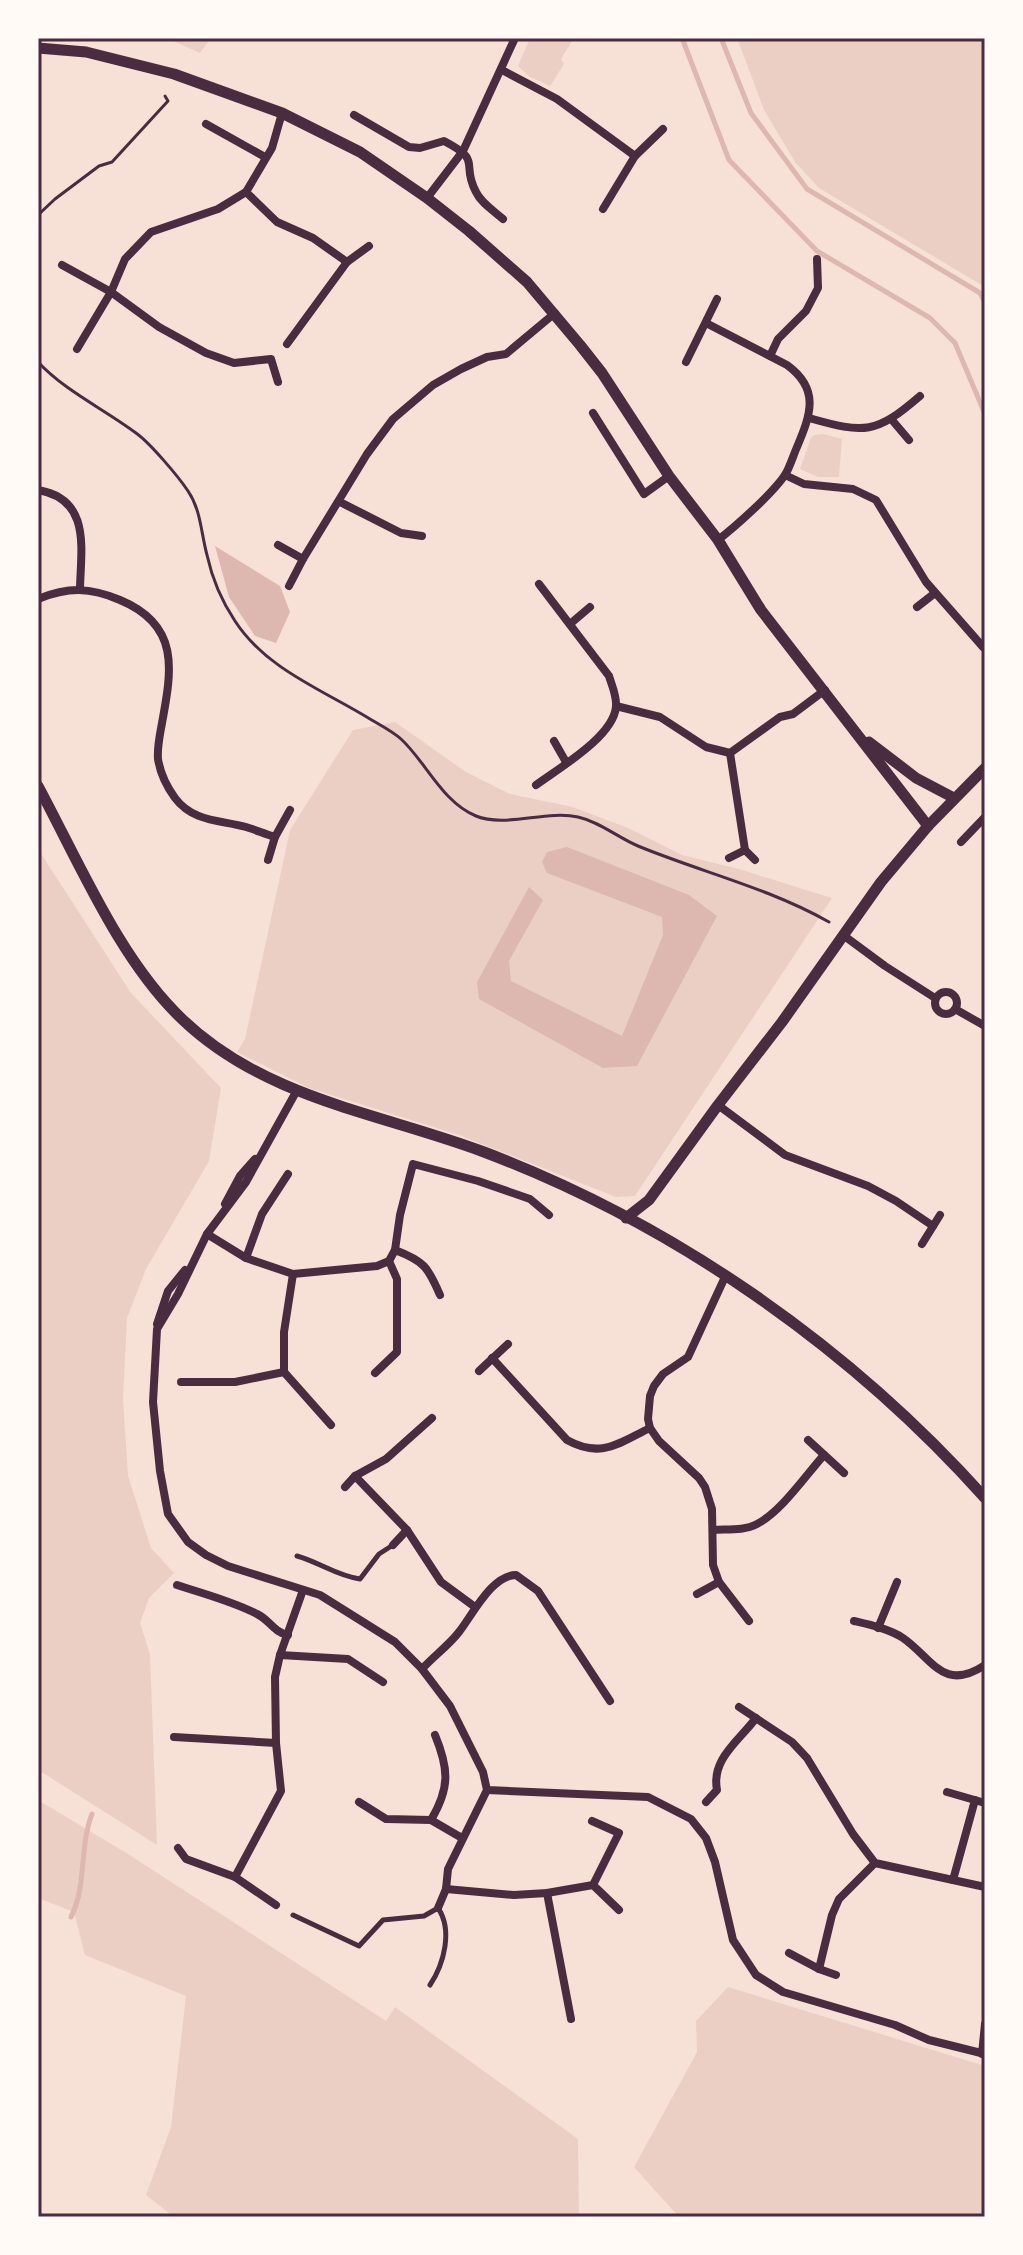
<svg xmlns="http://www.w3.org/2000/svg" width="1023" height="2255" font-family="'Varela Round',sans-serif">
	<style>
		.green { fill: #ebcfc5 }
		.water { fill: #dcb8b0 }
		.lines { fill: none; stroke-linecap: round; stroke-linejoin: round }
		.stream { stroke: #dcb8b0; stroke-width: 5 }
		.path { stroke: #4a2c40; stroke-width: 3 }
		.service { stroke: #4a2c40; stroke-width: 5 }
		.minor { stroke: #4a2c40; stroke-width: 8 }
		.tertiary { stroke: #4a2c40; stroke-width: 11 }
		.neatline { fill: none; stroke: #4a2c40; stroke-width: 3 }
	</style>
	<rect width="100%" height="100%" fill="#f7e1d7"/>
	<g class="green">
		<polygon points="176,38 211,38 200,53 173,41"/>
		<polygon points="530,38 574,38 561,59 564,64 550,86 530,77 518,66"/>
		<polygon points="737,38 985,38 985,287 819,188 795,162 764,110"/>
		<polygon points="823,434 842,439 839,477 818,477 800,469 811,438 814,435"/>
		<polygon points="395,722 466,772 510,794 573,807 628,828 682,855 739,869 832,898 635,1196 616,1197 459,1135 309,1088 237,1052 245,1039 290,830 353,730"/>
		<polygon points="38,849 131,993 221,1088 209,1161 146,1269 127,1318 123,1399 128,1476 151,1548 174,1573 149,1598 140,1623 150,1654 157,1845 40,1771"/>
		<polygon points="38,1800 128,1854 386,2021 395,2007 578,2139 579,2217 174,2217 146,2195 171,2127 186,1996 85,1955 74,1912 38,1898"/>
		<polygon points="728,1987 985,2066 985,2217 679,2217 634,2167 697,2052 696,2021"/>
	</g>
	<g class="water">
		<polygon points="215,546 280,586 290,612 276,643 255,636 229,597"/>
		<polygon points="567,847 689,895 717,916 637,1066 603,1068 479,999 477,982 529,887 543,900 509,961 511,981 622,1036 663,935 662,917 547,873 542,862 547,852"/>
	</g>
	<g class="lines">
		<g class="stream">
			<polyline points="682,38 729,160 817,251 930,318 955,343 985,414"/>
			<polyline points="721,38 751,113 807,189 980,293 985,303"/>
			<path d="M 71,1917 C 87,1886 79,1847 92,1814"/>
		</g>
		<g class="path">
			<polyline points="38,215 55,199 99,166 112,162 168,101 165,96"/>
			<path d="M 38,362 C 65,391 104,409 136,433 C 150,443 178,476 188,491 C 201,510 201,533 207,555 C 212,578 221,600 235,621 C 266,669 323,690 370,719 C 380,725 392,731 401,739 C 426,762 442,802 476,816 C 505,828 546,810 578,817 C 600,822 617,837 638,846 C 701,872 769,888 829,922"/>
		</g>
		<g class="service">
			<path d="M 297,1556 C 319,1562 337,1576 360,1579 L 379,1554 L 393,1545"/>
			<path d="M 293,1915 L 359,1946 L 383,1920 L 424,1916 L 438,1908 C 453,1930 444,1964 430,1985"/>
		</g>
		<g class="minor">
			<polyline points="502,70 557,99 635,156"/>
			<path d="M 354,115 L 409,147 L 420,148 L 444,141 C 484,162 460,162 476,192 C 481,203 494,211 503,219"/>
			<polyline points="206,124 265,157"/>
			<polyline points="246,192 277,222 313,238 347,262"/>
			<polyline points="427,198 463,151 515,38"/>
			<polyline points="603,209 635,156 663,129"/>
			<polyline points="62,265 111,292 159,327 206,353 234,363 271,359 278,382"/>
			<path d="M 706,323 L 787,365 C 820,389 811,414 797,447 C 793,456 790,467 785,475 C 772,494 736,526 718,540"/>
			<polyline points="287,344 347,262 369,246"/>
			<polyline points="77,349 111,292 125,259 151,232 218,209 246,192 272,148 282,113"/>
			<polyline points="770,356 778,339 806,311 818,288 817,259"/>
			<polyline points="686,362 717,299"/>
			<polyline points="593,413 644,494 669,476"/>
			<path d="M 809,418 C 865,434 876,434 920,396"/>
			<polyline points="892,420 909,440"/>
			<polyline points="785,475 804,484 853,489 876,500 926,582 983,647"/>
			<path d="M 38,490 C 91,499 81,548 80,588"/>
			<polyline points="340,502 401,533 422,536"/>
			<polyline points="278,545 303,559 289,586"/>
			<polyline points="303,559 367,454 393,419 433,385 461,369 487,357 506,354 555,313"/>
			<path d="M 38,599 C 68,587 90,587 120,600 C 180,625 172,669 162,723 C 160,734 157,747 158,759 C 160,772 167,787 175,798 C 193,822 220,820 246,827 C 256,830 265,834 275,837"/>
			<polyline points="917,607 935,593"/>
			<polyline points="570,624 590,607"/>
			<polyline points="616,706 660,717 706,747 730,753 780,717 793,714 825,690"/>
			<polyline points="554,741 566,762"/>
			<polyline points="730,753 745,850"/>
			<path d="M 536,785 C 559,768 613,737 616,707 C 617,696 612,686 609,676 L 539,584"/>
			<polyline points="961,842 985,817"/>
			<polyline points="729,858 745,850 755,860"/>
			<polyline points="268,860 275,837 290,810"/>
			<polyline points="843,935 885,966 935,998"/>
			<circle cx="946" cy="1003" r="11"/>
			<polyline points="955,1009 985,1026"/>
			<polyline points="296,1092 246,1182 207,1234 178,1294 157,1329 153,1402 160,1471 168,1514 188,1542 206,1555 228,1566 320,1595 395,1642 422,1669 450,1706 483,1772 487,1790 648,1797 691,1819 706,1838 715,1862 733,1940 756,1975 783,1992 895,2025 929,2040 985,2054"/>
			<polyline points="718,1105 785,1155 868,1186 896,1201 933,1226"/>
			<polyline points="225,1204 240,1176 255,1159"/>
			<polyline points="207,1234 246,1258 293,1274 377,1266 389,1261 395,1250 400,1215 413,1164 478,1181 530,1199 549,1215"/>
			<polyline points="922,1244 940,1215"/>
			<path d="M 395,1250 C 424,1261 428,1267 440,1295"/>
			<polyline points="246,1258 262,1214 288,1174"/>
			<polyline points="725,1277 688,1357 663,1374 654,1386 650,1396 648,1419 650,1428 659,1441 699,1478 705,1487 712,1509 713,1565 719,1582 749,1621"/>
			<polyline points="157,1324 168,1291 185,1270"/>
			<path d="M 492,1358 L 567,1440 C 601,1459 619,1443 650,1428"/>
			<polyline points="479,1371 508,1344"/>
			<polyline points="284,1372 331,1425"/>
			<polyline points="375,1373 397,1352 397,1279 389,1261"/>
			<polyline points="181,1382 235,1382 284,1372 284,1332 293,1274"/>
			<polyline points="808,1440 844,1473"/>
			<polyline points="355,1476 407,1530 441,1582 475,1607"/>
			<polyline points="345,1487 355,1476 386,1459 432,1418"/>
			<path d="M 713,1530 C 727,1529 744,1531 757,1524 C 781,1512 806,1475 824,1455"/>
			<polyline points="393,1545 407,1530"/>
			<path d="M 177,1585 C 204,1594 232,1601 257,1614 C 270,1620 273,1632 288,1635"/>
			<polyline points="697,1594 719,1582"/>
			<path d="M 854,1621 C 871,1625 889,1629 903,1638 C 932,1658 943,1693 985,1665"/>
			<polyline points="878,1628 897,1582"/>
			<polyline points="280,1655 348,1659 383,1682"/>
			<path d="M 422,1669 C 434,1656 449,1645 459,1632 C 473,1614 492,1575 516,1575 L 538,1591 L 610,1701"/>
			<polyline points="739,1707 792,1742 807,1758 853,1834 875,1863 985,1887"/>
			<polyline points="174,1737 276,1743"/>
			<polyline points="947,1792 985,1803"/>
			<polyline points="359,1802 386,1819 431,1820 462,1838"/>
			<path d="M 706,1802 L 717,1790 C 711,1759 739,1741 756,1718"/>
			<path d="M 431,1820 C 450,1788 449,1769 435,1735"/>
			<polyline points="592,1821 619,1833 593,1885 619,1910"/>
			<polyline points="178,1848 186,1859 235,1877 276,1905"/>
			<polyline points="235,1877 281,1791 276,1743 275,1677 280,1655 303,1590"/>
			<polyline points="953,1880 975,1800"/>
			<polyline points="446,1889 514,1895 547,1893 593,1885"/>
			<polyline points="547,1893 571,2019"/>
			<polyline points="438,1908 446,1889 448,1869 487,1790"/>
			<polyline points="789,1953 819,1969 836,1975"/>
			<polyline points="819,1969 832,1915 839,1899 875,1863"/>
			<polyline points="982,2054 985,2024"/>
		</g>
		<g class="tertiary">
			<polyline points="38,48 86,52 174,74 282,113 360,152 427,198 469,231 527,282 580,345 602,373 669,476 718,540 761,610 928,826"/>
			<polyline points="869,742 916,778 954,798"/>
			<path d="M 38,786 C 79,862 120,961 183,1020 C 266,1099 380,1113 484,1152 C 674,1224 850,1347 985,1498"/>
			<polyline points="626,1218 649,1200 718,1105 782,1022 881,882 928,826 985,768"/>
		</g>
	</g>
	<rect width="1023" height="2255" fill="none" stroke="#fffaf5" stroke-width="80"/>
	<rect x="40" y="40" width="943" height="2175" class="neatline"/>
</svg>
